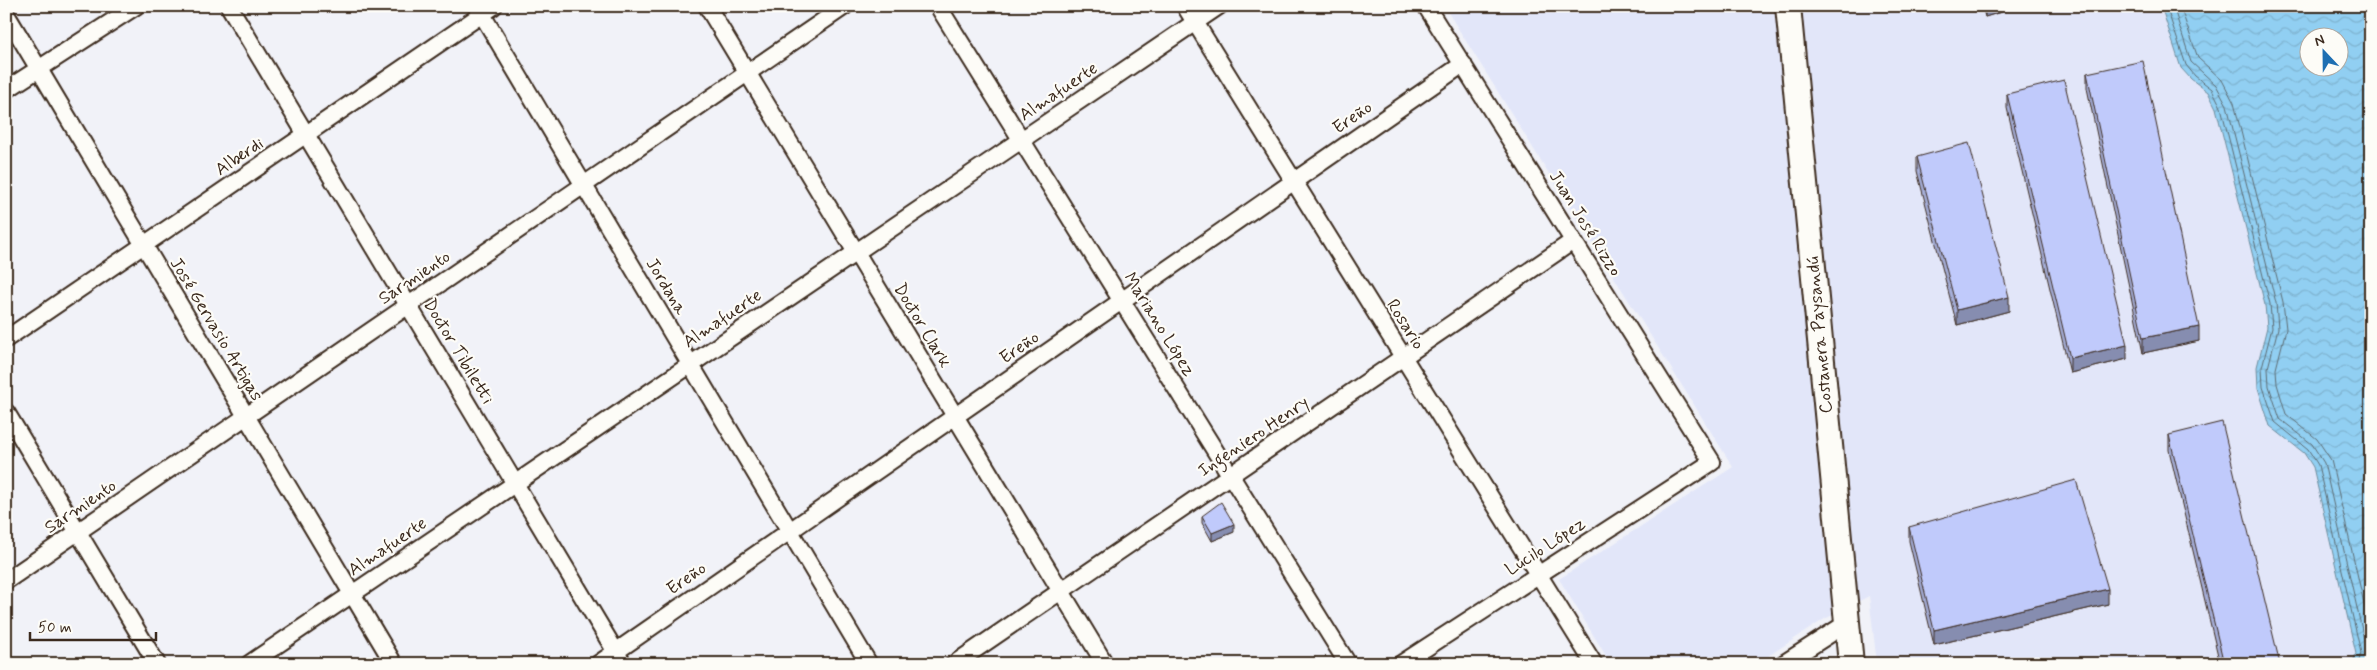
<svg xmlns="http://www.w3.org/2000/svg" width="2377" height="670" font-family="Mynerve,sans-serif">
	<style>
		.built { fill: #e2e6f9 }
		.water { fill: url(#water-waves); stroke: #6f8d9d; fill-rule: evenodd }
		.lines { fill: none; stroke-linecap: round; stroke-linejoin: round }
		.shore { stroke: #5d6c73; stroke-width: 1 }
		.minor-casing { stroke: #3b2a1e; stroke-width: 20 }
		.secondary-casing { stroke: #3b2a1e; stroke-width: 28 }
		.minor { stroke: #fdfcf7; stroke-width: 16 }
		.secondary { stroke: #fdfcf7; stroke-width: 24 }
		.wall { fill: #a5aed8; stroke: #3b2a1e }
		.shaded-wall { fill: #868db0; stroke: #3b2a1e }
		.building { fill: #c0cafb; stroke: #3b2a1e }
		.labels { text-anchor: middle; stroke-width: 4.5; stroke-linejoin: round; paint-order: stroke }
		.street-label { font-size: 18px; fill: #3b2a1e; stroke: #fdfcf7 }
	</style>
	<defs>
		<pattern id="water-waves" width="16" height="10" patternUnits="userSpaceOnUse" patternTransform="scale(1.25)"><rect width="16" height="10" fill="#91cff2"/><path d="M0 5q4-4 8 0t8 0" fill="none" stroke="#7eb2cf"/></pattern>
	</defs>
	<rect width="100%" height="100%" fill="#f1f2f8"/>
	<filter id="ink" filterUnits="userSpaceOnUse"><feTurbulence type="fractalNoise" baseFrequency=".02" numOctaves="2"/><feDisplacementMap in="SourceGraphic" scale="10" xChannelSelector="R" yChannelSelector="G"/><feConvolveMatrix kernelMatrix="1 2 1 2 8 2 1 2 1" color-interpolation-filters="sRGB"/></filter>
	<g filter="url(#ink)">
		<polygon class="built" points="1444,6 2161,6 2181,68 2191,79 2208,92 2216,108 2265,305 2267,327 2263,346 2295,445 2304,453 2313,467 2356,654 2352,664 1877,664 1869,596 1823,620 1756,664 1611,664 1559,579 1733,467"/>
		<path class="water" d="M 2161,6 L 2371,6 L 2371,664 L 2352,664 L 2356,654 L 2313,467 L 2304,453 L 2270,426 L 2258,388 L 2257,367 L 2267,327 L 2265,305 L 2216,108 L 2208,92 L 2191,79 L 2181,68 ZM 2310,38 L 2340,38 L 2340,68 L 2310,68 Z"/>
		<g class="lines">
			<g class="shore">
				<polyline points="2166,6 2186,65 2195,76 2212,89 2221,107 2270,304 2272,328 2262,367 2263,387 2275,422 2308,449 2318,465 2361,653 2358,664"/>
				<polyline points="2173,6 2191,62 2216,85 2227,105 2276,303 2278,328 2268,368 2269,386 2280,419 2312,444 2324,463 2367,652 2364,664"/>
				<polyline points="2180,6 2198,58 2222,80 2234,103 2283,302 2286,329 2276,369 2277,384 2286,414 2317,439 2331,460 2371,634"/>
			</g>
			<g class="minor-casing">
				<g id="minor">
					<polyline points="229,6 623,664"/>
					<polyline points="477,6 869,664"/>
					<polyline points="707,6 1105,664"/>
					<polyline points="938,6 1348,664"/>
					<polyline points="1185,6 1594,664"/>
					<polyline points="6,14 394,664"/>
					<polyline points="6,90 136,6"/>
					<polyline points="6,339 494,6"/>
					<polyline points="6,412 157,664"/>
					<polyline points="6,581 845,6"/>
					<polyline points="249,664 1219,6"/>
					<polyline points="598,664 1463,64"/>
					<polyline points="954,664 1573,241"/>
					<polyline points="1401,664 1712,462 1426,6"/>
					<polyline points="1783,664 1847,623"/>
				</g>
			</g>
			<g class="secondary-casing">
				<polyline id="secondary" points="1788,6 1851,664"/>
			</g>
			<use href="#minor" class="minor"/>
			<use href="#secondary" class="secondary"/>
		</g>
		<g class="wall">
			<polygon points="1982,6 2020,6 1985,17"/>
			<polygon points="2087,73 2199,341 2143,353 2087,88"/>
			<polygon points="2007,94 2127,359 2070,373 2007,108"/>
			<polygon points="1917,157 2009,311 1957,325 1917,171"/>
			<polygon points="2169,435 2280,664 2220,664 2169,450"/>
			<polygon points="1202,516 1234,532 1212,541 1202,523"/>
			<polygon points="1909,527 2108,604 1934,645 1909,541"/>
		</g>
		<g class="shaded-wall">
			<polygon points="1985,6 2020,6 1985,17"/>
			<polygon points="2009,297 2009,311 1957,325 1957,310"/>
			<polygon points="2199,327 2199,341 2143,353 2143,338"/>
			<polygon points="2127,345 2127,359 2070,373 2070,358"/>
			<polygon points="1234,524 1234,532 1212,541 1212,533"/>
			<polygon points="2108,589 2108,604 1934,645 1934,630"/>
		</g>
		<g class="building">
			<polygon points="2143,61 2199,327 2143,338 2087,73"/>
			<polygon points="2064,80 2127,345 2070,358 2007,94"/>
			<polygon points="1969,143 2009,297 1957,310 1917,157"/>
			<polygon points="2222,422 2280,664 2224,664 2169,435"/>
			<polygon points="2076,480 2108,589 1934,630 1909,527"/>
			<polygon points="1221,502 1234,524 1212,533 1202,516"/>
		</g>
	</g>
	<g class="labels">
		<g class="street-label">
			<text transform="translate(1058 91) rotate(-34)" y="6">Almafuerte</text>
			<text transform="translate(1352 117) rotate(-35)" y="6">Ereño</text>
			<text transform="translate(239 156) rotate(-34)" y="6">Alberdi</text>
			<text transform="translate(1586 223) rotate(58)" y="6">Juan José Rizzo</text>
			<text transform="translate(414 277) rotate(-34)" y="6">Sarmiento</text>
			<text transform="translate(667 286) rotate(59)" y="6">Jordana</text>
			<text transform="translate(722 318) rotate(-34)" y="6">Almafuerte</text>
			<text transform="translate(1160 324) rotate(58)" y="6">Mariano López</text>
			<text transform="translate(1406 324) rotate(58)" y="6">Rosario</text>
			<text transform="translate(923 325) rotate(59)" y="6">Doctor Clark</text>
			<text transform="translate(217 329) rotate(59)" y="6">José Gervasio Artigas</text>
			<text transform="translate(1819 335) rotate(-95)" y="6">Costanera Paysandú</text>
			<text transform="translate(1019 347) rotate(-35)" y="6">Ereño</text>
			<text transform="translate(459 351) rotate(59)" y="6">Doctor Tibiletti</text>
			<text transform="translate(1253 436) rotate(-34)" y="6">Ingeniero Henry</text>
			<text transform="translate(80 506) rotate(-34)" y="6">Sarmiento</text>
			<text transform="translate(387 546) rotate(-34)" y="6">Almafuerte</text>
			<text transform="translate(1545 546) rotate(-33)" y="6">Lucilo López</text>
			<text transform="translate(686 578) rotate(-35)" y="6">Ereño</text>
		</g>
	</g>
	<rect width="2377" height="670" fill="none" stroke="#fdfcf7" stroke-width="25"/>
	<rect x="12" y="12" width="2352" height="645" fill="none" stroke="#3b2a1e" stroke-width="2" filter="url(#ink)"/>
	<g transform="translate(2324 52) rotate(338)"><circle r="24" fill="#fdfcf7" stroke="#afa8a0"/>
	<path d="M0-4L9 19L0 12L-9 19Z" fill="#1f6fb2"/>
	<text y="-8" font-size="14" font-weight="bold" text-anchor="middle" fill="#3b2a1e">N</text>
	</g>
	<path d="M30 632v8h126v-8" fill="none" stroke="#3b2a1e" stroke-width="2.5"/>
	<text x="38" y="632" font-size="15" fill="#3b2a1e" stroke="#fdfcf7" stroke-width="4" paint-order="stroke">50 m</text>
</svg>
